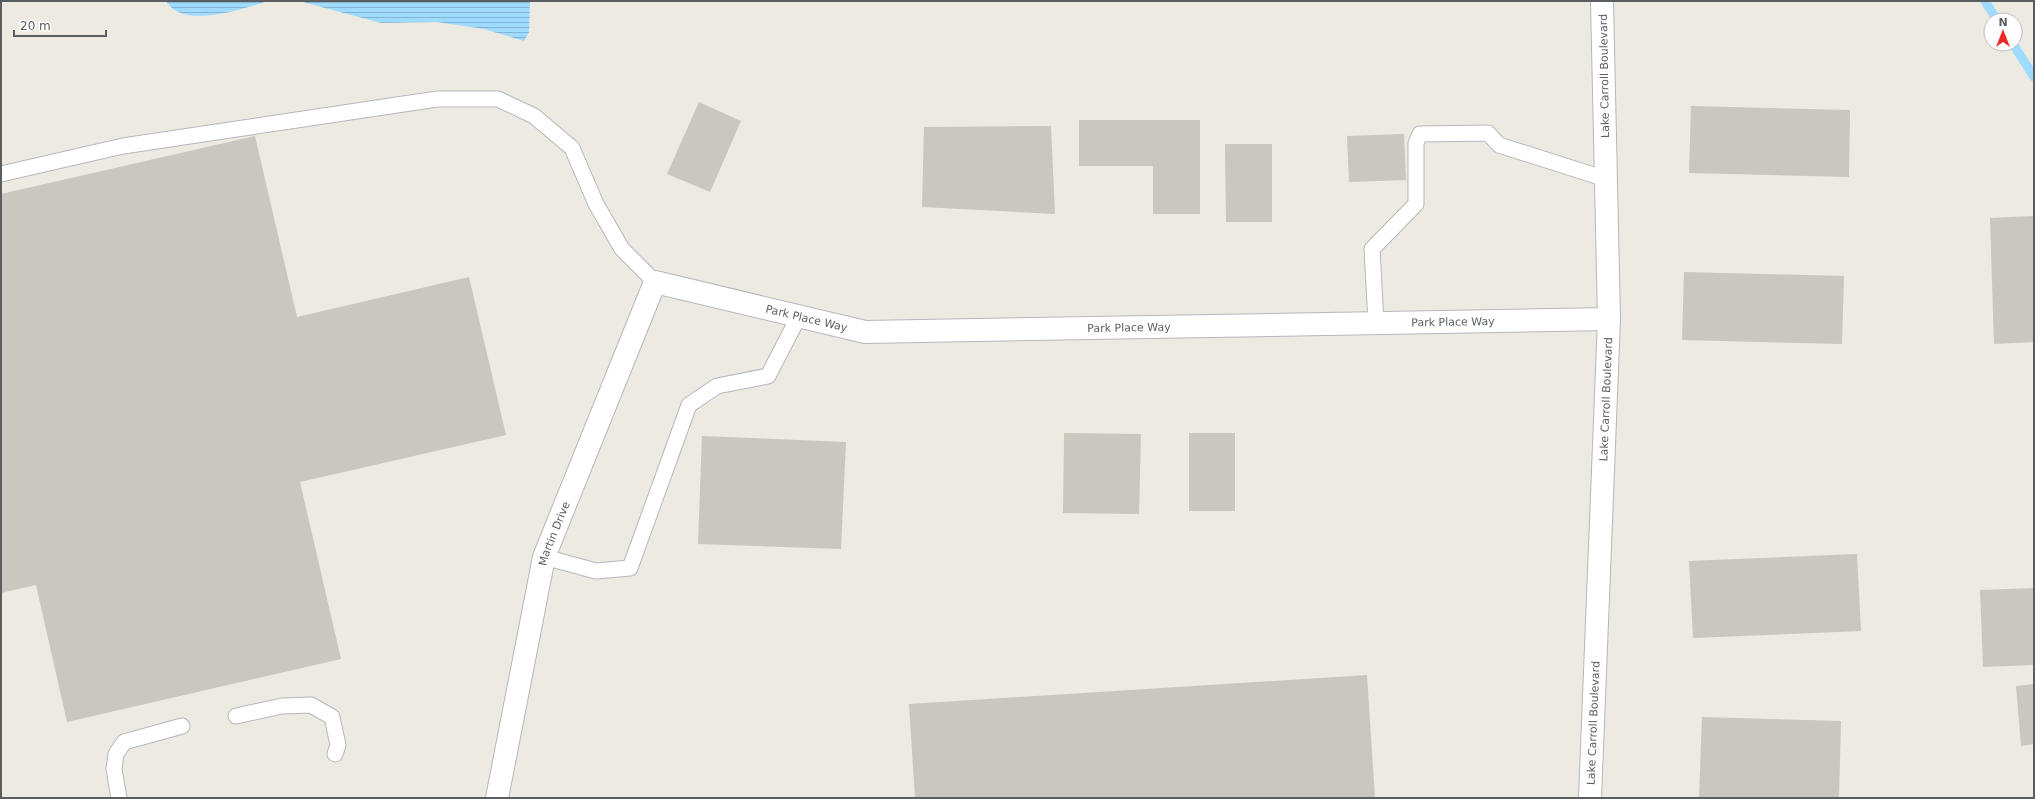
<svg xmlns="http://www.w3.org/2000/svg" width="2035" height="799" font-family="'DejaVu Sans',sans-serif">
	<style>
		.water { fill: url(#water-rules) }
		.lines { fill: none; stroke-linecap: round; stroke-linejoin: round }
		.stream { stroke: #9fdbff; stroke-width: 9 }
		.building { fill: #cac6c0 }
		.service-casing { stroke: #b4b8bc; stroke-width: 17 }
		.minor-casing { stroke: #b4b8bc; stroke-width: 24 }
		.service { stroke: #fff; stroke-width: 15 }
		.minor { stroke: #fff; stroke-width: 22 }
		.labels { text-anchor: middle; stroke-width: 3; stroke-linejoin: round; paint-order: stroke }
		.street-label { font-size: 11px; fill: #595e62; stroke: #fff }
	</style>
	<defs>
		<pattern id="water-rules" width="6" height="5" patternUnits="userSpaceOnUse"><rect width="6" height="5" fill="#9fdbff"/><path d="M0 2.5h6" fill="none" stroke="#85b5d2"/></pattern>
	</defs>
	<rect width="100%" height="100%" fill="#edeae1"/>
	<g class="water">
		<path d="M 166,1 L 268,1 C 243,9 182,30 166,1 Z"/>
		<polygon points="299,1 530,1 529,32 524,41 484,29 437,22 381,23"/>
	</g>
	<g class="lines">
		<g class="stream">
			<polyline points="1985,1 1997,20"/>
			<polyline points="2013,44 2034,77"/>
		</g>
	</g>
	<g class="building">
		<polygon points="699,102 741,121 710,192 667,174"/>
		<polygon points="1691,106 1850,110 1849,177 1689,173"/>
		<polygon points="1079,120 1200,120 1200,214 1153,214 1153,166 1079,166"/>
		<polygon points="1051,126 1055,214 922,207 924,127"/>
		<polygon points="1404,134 1406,180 1349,182 1347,136"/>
		<polygon points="255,136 297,317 469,277 506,435 300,482 341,659 67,722 36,585 1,593 1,194"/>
		<polygon points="1225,144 1272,144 1272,222 1226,222"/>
		<polygon points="2034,216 2034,342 1994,344 1990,218"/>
		<polygon points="1684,272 1844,276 1842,344 1682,340"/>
		<polygon points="1064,433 1141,434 1139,514 1063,513"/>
		<rect x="1189" y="433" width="46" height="78"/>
		<polygon points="702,436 846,442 841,549 698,544"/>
		<polygon points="1857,554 1861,631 1693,638 1689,561"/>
		<polygon points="2034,588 2034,665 1983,667 1980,590"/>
		<polygon points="1367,675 1375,798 915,798 909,704"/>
		<polygon points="2034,684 2034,744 2021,746 2016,686"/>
		<polygon points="1702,717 1841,721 1839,798 1699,798"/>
	</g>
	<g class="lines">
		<g class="service-casing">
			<g id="service">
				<polyline points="1,174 123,146 437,99 498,99 534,116 572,148 596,204 622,249 655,282"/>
				<polyline points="1376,323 1372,249 1416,204 1416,143 1420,134 1488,133 1499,145 1606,179"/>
				<polyline points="544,557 596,571 630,568 689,405 717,386 768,376 799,316"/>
				<polyline points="236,716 282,706 311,705 332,717 338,745 335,754"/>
				<polyline points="119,798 114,769 116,754 124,742 182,726"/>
			</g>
		</g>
		<g class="minor-casing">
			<g id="minor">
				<path id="s1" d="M 497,798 L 544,557 L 655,282 L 865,332 L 1609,319"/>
				<path id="s2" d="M 1590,798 L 1609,319 L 1602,1"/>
			</g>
		</g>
		<use href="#service" class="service"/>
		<use href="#minor" class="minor"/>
	</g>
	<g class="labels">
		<g class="street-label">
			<text transform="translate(1604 76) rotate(-91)" y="4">Lake Carroll Boulevard</text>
			<text dy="4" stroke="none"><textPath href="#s1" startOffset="698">Park Place Way</textPath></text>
			<text dy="4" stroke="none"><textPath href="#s1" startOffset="1346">Park Place Way</textPath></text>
			<text dy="4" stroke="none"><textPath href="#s1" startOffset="1022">Park Place Way</textPath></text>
			<text dy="4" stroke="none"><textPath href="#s2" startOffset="399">Lake Carroll Boulevard</textPath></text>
			<text dy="4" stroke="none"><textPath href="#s1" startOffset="271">Martin Drive</textPath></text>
			<text dy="4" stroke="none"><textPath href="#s2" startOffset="75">Lake Carroll Boulevard</textPath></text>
		</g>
	</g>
	<rect width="2035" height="799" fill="none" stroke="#595e62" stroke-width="4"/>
	<g transform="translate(2003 32)"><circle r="19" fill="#ffffff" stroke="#bdbfc0"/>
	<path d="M0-3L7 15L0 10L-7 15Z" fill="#ed2a27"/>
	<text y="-6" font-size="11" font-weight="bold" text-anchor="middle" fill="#595e62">N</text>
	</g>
	<path d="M14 30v6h92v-6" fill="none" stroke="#595e62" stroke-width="2"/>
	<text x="20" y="30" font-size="12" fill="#595e62" stroke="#ffffff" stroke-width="3" paint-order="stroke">20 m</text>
</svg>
